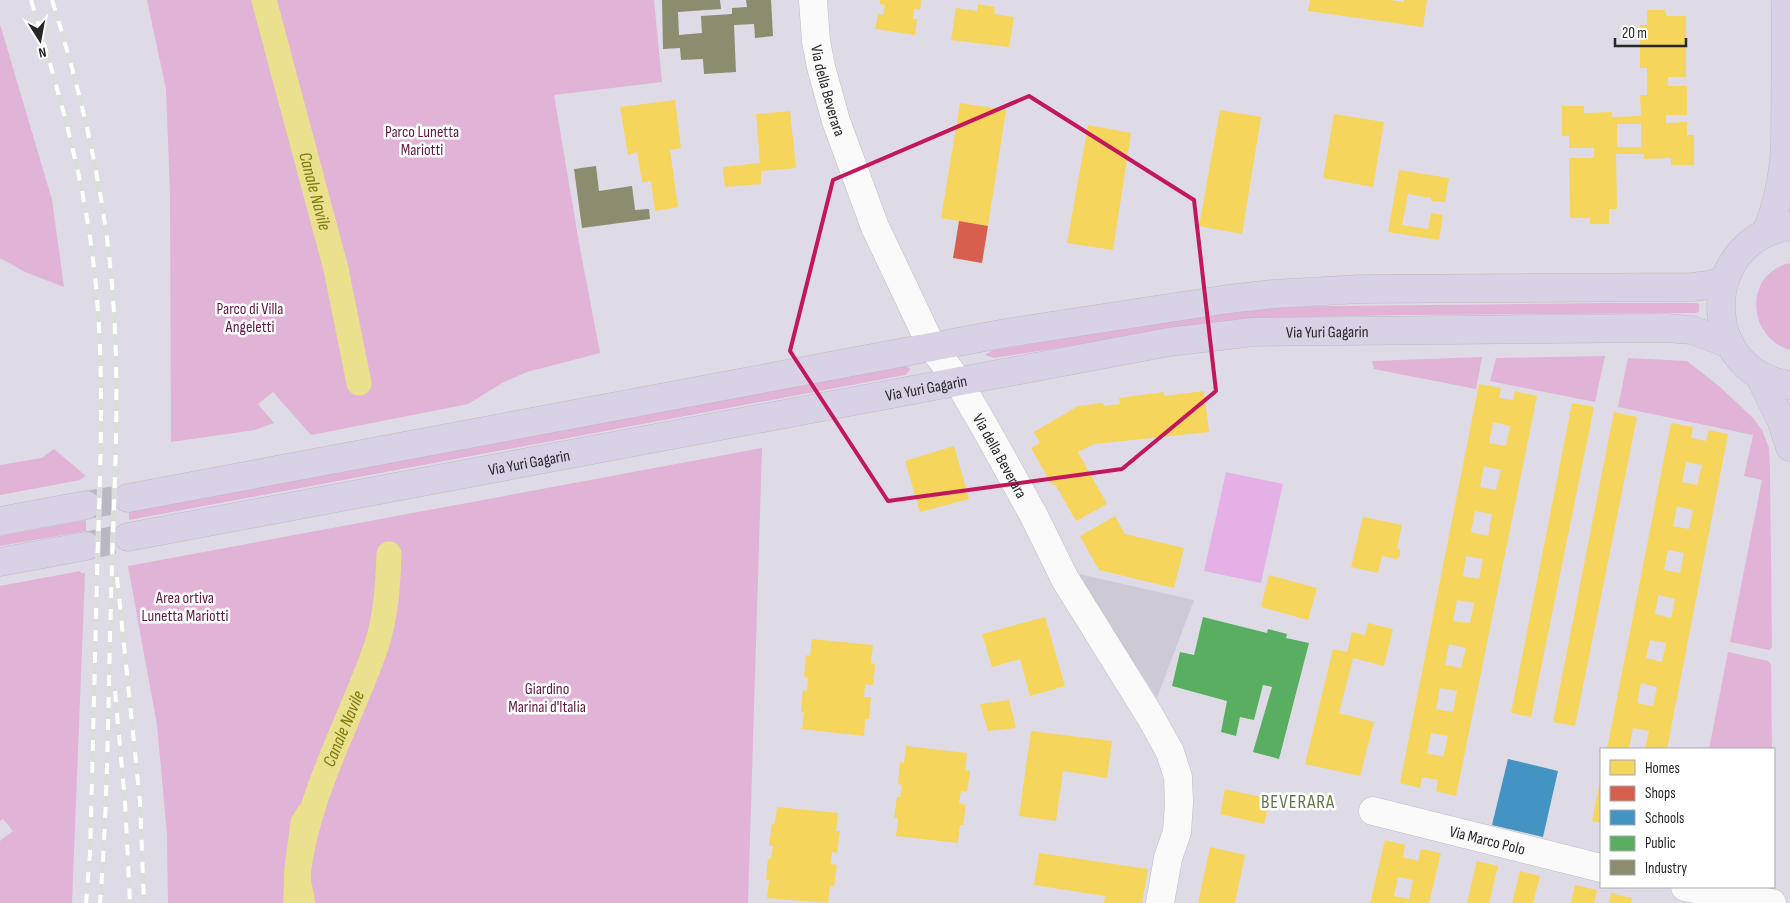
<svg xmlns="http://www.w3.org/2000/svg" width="1790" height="903" font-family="'Sofia Sans Condensed',sans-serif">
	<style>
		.green { fill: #e0b3d7 }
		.pitch { fill: #e5b0e5 }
		.plaza { fill: #cdcad5 }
		.water { fill: #eae08e }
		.homes { fill: #f6d55c; fill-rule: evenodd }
		.shops { fill: #d6604d }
		.schools { fill: #4393c3 }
		.public { fill: #5aae61 }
		.industry { fill: #8c8c6e }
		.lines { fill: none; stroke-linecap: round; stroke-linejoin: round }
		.canal { stroke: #eae08e; stroke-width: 25 }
		.major-tunnel { stroke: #b9b7c0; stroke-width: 28; stroke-dasharray: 28 14; stroke-linecap: butt }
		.minor-casing { stroke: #bdbdbf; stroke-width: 29 }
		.major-casing { stroke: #bcbbbf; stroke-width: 29 }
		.minor { stroke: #fafafb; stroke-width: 28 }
		.major { stroke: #d9d1e5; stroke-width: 28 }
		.rail-casing { stroke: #dbdddc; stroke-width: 5.5 }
		.rail { stroke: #fff; stroke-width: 4; stroke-dasharray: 11; stroke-linecap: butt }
		.marked { fill: none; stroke: #c2185b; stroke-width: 4; stroke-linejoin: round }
		.labels { text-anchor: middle; stroke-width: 5; stroke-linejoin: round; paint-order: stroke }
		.street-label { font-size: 16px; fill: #272727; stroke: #fff }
		.park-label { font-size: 16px; fill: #621842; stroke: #fff }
		.water-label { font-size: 18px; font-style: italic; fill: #7b790d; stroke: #fff }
		.quarter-label { font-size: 19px; letter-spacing: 1px; fill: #617747; stroke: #fff }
	</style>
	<rect width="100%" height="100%" fill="#dedbe6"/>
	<g class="green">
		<polygon points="147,0 654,0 662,82 554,95 579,243 600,353 527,372 504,382 468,404 311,435 273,392 258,404 274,423 255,430 171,442 170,193 166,89"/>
		<polygon points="0,24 52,200 64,287 25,272 0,258"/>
		<path d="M 1790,263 L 1790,350 C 1746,337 1744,273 1790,263 Z"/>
		<polygon points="1619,303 1696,303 1699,304 1699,311 1696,313 1403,315 1254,318 994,358 985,355 993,350 1258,307"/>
		<polygon points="1605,356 1595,402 1490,381 1496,358"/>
		<polygon points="1482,357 1476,389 1374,369 1372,361"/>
		<polygon points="1628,358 1687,361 1720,387 1753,418 1762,430 1769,448 1770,471 1772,647 1769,650 1730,642 1762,480 1744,476 1753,435 1618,407"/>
		<polygon points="904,365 911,369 905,375 129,520 129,509"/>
		<polygon points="762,448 748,903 168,903 167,834 157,725 128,566"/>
		<polygon points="54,449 86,476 80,480 0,495 0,465 42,458"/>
		<polygon points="86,520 86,531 0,546 0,536"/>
		<polygon points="80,571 81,573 85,573 72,903 0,903 0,841 13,831 3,819 0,821 0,586"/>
		<polygon points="1728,652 1768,661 1771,665 1772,749 1709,749"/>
	</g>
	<polygon class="pitch" points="1226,472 1283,484 1261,583 1204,571"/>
	<polygon class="plaza" points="1079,574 1194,600 1157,698 1107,621"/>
	<path class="water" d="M 300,804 L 320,813 C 318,835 310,858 311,880 C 312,887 315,895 315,903 L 284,903 L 284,871 L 291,818 Z"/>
	<g class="homes">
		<polygon points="880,0 921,0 920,10 914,9 913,19 917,19 915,35 875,29 878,14 883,15 885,5 880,4"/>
		<polygon points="1310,0 1390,0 1404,2 1404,0 1427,0 1423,27 1308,11"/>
		<polygon points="978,4 995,7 994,14 1014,17 1009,47 951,40 956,8 977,11"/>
		<path d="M 1647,10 L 1665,10 L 1666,16 L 1686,16 L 1686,77 L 1668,77 L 1668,86 L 1687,86 L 1687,115 L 1666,115 L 1666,123 L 1687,122 L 1687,135 L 1694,135 L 1694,165 L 1671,165 L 1671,158 L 1644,159 L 1644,154 L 1616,154 L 1617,209 L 1609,209 L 1609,224 L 1590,224 L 1590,218 L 1570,218 L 1569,158 L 1594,158 L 1594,148 L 1569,148 L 1569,136 L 1562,136 L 1562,106 L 1584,106 L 1584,113 L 1612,112 L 1612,117 L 1641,116 L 1640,95 L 1647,95 L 1647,68 L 1640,68 L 1640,25 L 1647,25 ZM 1617,124 L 1641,124 L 1641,147 L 1617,147 Z"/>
		<polygon points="675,100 681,148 670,150 678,207 655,211 651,181 642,182 637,152 628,155 620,107"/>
		<polygon points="960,103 1006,110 988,226 941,218"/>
		<polygon points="1220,110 1261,117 1242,234 1199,226"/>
		<polygon points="790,111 796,168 761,171 761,184 725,187 723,167 760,163 756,114"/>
		<polygon points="1334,114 1384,122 1373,187 1323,178"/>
		<polygon points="1088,125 1131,133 1113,250 1067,243"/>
		<polygon points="1399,170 1449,178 1445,202 1431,201 1431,198 1408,194 1402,225 1428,229 1431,213 1443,215 1439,240 1388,232"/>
		<path d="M 1479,384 L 1501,388 L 1499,398 L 1513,400 L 1515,391 L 1537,396 L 1456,796 L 1436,791 L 1438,780 L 1422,777 L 1420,788 L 1400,783 ZM 1493,422 L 1510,426 L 1506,446 L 1489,443 ZM 1484,466 L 1501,470 L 1496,490 L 1480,487 ZM 1475,511 L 1492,514 L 1488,536 L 1471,532 ZM 1466,556 L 1483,559 L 1479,579 L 1463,576 ZM 1457,600 L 1474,603 L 1470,623 L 1453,621 ZM 1449,644 L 1466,648 L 1461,668 L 1445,665 ZM 1440,688 L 1457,691 L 1453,712 L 1436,709 ZM 1431,733 L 1448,736 L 1443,757 L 1427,753 Z"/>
		<polygon points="1204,391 1209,432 1094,444 1078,452 1107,504 1076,521 1055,484 1052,485 1031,448 1040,443 1034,432 1078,406 1103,403 1104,406 1120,404 1119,398 1164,392 1164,396"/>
		<polygon points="1572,403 1594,407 1531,717 1511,713"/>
		<polygon points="1614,412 1637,417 1575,726 1553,722"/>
		<path d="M 1671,423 L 1693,427 L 1691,438 L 1706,441 L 1709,430 L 1728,434 L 1667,749 L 1645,749 L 1649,731 L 1633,728 L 1629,748 L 1633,749 L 1607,749 ZM 1686,462 L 1702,465 L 1697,485 L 1682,482 ZM 1677,506 L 1693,510 L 1689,529 L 1673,526 ZM 1668,550 L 1684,553 L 1680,573 L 1664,570 ZM 1658,595 L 1675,599 L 1671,618 L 1655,614 ZM 1650,640 L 1666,643 L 1662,662 L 1646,658 ZM 1641,683 L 1657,687 L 1653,706 L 1637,703 Z"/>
		<polygon points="954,446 969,499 920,512 905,461"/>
		<polygon points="1115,516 1125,534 1184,548 1174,588 1099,570 1080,536"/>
		<polygon points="1363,517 1402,525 1397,548 1400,551 1400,556 1396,559 1382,556 1378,573 1351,567"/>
		<polygon points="1269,575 1317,588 1308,620 1261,607"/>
		<polygon points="1045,617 1065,686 1030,696 1020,659 992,667 982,634"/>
		<polygon points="1368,623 1393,629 1384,666 1353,658 1339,713 1374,722 1360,776 1305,764 1333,649 1347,652 1352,632 1365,635"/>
		<polygon points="812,639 873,645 871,663 875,664 873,685 865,684 864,697 871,697 869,719 865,719 864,736 802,729 804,712 801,712 803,690 807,691 808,678 804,677 806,655 810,656"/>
		<polygon points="1009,700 1016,728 988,731 980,704"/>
		<polygon points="1031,731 1112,741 1107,778 1063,771 1056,821 1019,816"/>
		<polygon points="906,746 967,753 965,770 970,771 967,792 961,791 959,803 966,805 963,825 960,825 958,843 896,836 898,818 894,818 897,797 900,797 902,785 898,784 900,762 904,763"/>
		<polygon points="1600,781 1601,781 1601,823 1592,821"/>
		<polygon points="1225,789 1270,799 1264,824 1220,814"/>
		<polygon points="777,807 838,813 836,831 840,831 837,853 832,852 831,864 837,865 834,887 830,886 828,903 767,898 769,880 766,880 768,858 771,859 773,846 769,846 772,824 775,824"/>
		<path d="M 1385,840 L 1405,845 L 1403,857 L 1418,861 L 1421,849 L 1441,853 L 1429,903 L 1370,903 ZM 1398,877 L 1413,880 L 1409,899 L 1394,896 Z"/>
		<polygon points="1210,847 1245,855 1235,903 1198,903"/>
		<polygon points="1039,853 1148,869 1142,903 1104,903 1105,896 1034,885"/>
		<polygon points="1477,861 1498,866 1489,903 1467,903"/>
		<polygon points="1520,871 1540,876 1533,903 1512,903"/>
		<polygon points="1575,885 1597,890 1594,903 1571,903"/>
		<polygon points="1611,893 1632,898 1631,903 1609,903"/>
	</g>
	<polygon class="shops" points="959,221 988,226 982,263 953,258"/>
	<polygon class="schools" points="1508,759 1558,771 1543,837 1492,825"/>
	<polygon class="public" points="1203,617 1267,633 1268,629 1287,634 1286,638 1309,643 1279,759 1253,752 1272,687 1263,685 1254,720 1240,717 1236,736 1221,732 1227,701 1172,686 1180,652 1194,655"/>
	<g class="industry">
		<polygon points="662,0 720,0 721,9 678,12 679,35 702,33 701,16 732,14 732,8 747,7 746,0 771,0 773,36 755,38 754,24 734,25 736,72 704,74 703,59 681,60 680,48 663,49"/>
		<polygon points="596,166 599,191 632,186 635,210 649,209 650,219 582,228 574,169"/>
	</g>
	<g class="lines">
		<g class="canal">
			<path id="s1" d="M 264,0 L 336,269 L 359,383"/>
			<path id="s2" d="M 296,903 C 295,886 299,867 302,850 C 316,779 352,716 376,647 C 386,617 388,585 389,554"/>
		</g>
		<g class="major-tunnel">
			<polyline points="86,505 128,498"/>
			<polyline points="86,546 128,537"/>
		</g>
		<g class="minor-casing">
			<g id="minor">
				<path id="s3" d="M 813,0 L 816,41 L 821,67 L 836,121 L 875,227 L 932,347 L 958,381 L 987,431 L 1033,514 L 1065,579 L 1150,716 L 1170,752 L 1178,777 L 1179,803 L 1177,832 L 1168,858 L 1160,903"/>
				<path id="s4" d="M 1373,811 L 1601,868"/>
				<polyline points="1685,887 1772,903"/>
			</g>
		</g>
		<g class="major-casing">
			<g id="major">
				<path d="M 1790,226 C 1698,240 1698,373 1790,385"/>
				<path d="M 1766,232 C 1778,205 1783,177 1785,148 L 1786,0"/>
				<polyline points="1759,375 1782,422 1790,447"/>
				<polyline points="128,498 1006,333 1228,299 1273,294 1360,289 1692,287 1709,285 1724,280"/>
				<polyline points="0,521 86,505"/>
				<path id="s5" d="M 128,537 L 1169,342 L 1254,332 L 1665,328 L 1692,330 L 1730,344"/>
				<polyline points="0,562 86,546"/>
			</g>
		</g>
		<use href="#minor" class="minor"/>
		<use href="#major" class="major"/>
		<g class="rail-casing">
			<g id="rail">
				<path d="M 31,0 C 56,83 81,166 92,252 C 105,348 101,446 98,542 C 95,646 93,750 90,854 L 86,903"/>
				<path d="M 52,0 C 84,102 108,206 114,313 C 120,409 113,506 111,601 C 108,702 108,803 100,903"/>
				<polyline points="117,577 140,801 144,903"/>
				<polyline points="115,691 125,802 130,903"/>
			</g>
		</g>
		<use href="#rail" class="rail"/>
	</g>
	<path class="marked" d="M 1029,96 L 1194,200 L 1216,391 L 1122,469 L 888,501 L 790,351 L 833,180 Z"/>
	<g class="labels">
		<g class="street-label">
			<text dy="6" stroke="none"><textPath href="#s3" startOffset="92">Via della Beverara</textPath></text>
			<text dy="6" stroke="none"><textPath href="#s5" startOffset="1218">Via Yuri Gagarin</textPath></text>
			<text dy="6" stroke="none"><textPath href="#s5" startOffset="812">Via Yuri Gagarin</textPath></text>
			<text dy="6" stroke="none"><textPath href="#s3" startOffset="498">Via della Beverara</textPath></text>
			<text dy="6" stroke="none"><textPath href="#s5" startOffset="408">Via Yuri Gagarin</textPath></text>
			<text dy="6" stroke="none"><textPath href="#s4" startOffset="118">Via Marco Polo</textPath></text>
		</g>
		<g class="park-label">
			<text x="422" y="137">Parco Lunetta<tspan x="422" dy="18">Mariotti</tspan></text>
			<text x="250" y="314">Parco di Villa<tspan x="250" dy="18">Angeletti</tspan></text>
			<text x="185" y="603">Area ortiva<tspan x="185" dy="18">Lunetta Mariotti</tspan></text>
			<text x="547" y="694">Giardino<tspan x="547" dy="18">Marinai d'Italia</tspan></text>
		</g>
		<g class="water-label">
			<text dy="6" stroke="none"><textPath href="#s1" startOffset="198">Canale Navile</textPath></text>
			<text dy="6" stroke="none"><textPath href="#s2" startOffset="182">Canale Navile</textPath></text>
		</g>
		<g class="quarter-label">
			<text x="1298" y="808">BEVERARA</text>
		</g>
	</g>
	<rect x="1600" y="748" width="175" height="140" fill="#ffffff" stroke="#a9a9a9"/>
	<rect x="1610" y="760" width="25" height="15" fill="#f6d55c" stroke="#a9a9a9"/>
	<text x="1645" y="773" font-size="15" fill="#272727">Homes</text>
	<rect x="1610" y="786" width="25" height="15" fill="#d6604d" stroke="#a9a9a9"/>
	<text x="1645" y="798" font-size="15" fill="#272727">Shops</text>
	<rect x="1610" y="810" width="25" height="15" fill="#4393c3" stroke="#a9a9a9"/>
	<text x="1645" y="823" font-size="15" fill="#272727">Schools</text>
	<rect x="1610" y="836" width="25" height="15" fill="#5aae61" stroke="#a9a9a9"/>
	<text x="1645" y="848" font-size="15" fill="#272727">Public</text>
	<rect x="1610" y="860" width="25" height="15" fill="#8c8c6e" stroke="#a9a9a9"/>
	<text x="1645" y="873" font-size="15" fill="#272727">Industry</text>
	<g transform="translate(40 40) rotate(169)" stroke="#ffffff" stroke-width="4" paint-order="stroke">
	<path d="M0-4L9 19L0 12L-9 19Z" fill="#272727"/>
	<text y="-8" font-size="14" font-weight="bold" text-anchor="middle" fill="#272727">N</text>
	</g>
	<path d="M1615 38v8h71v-8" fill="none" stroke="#272727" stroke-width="2.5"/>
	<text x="1622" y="38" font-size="15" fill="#272727" stroke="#ffffff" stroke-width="4" paint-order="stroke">20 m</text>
</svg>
